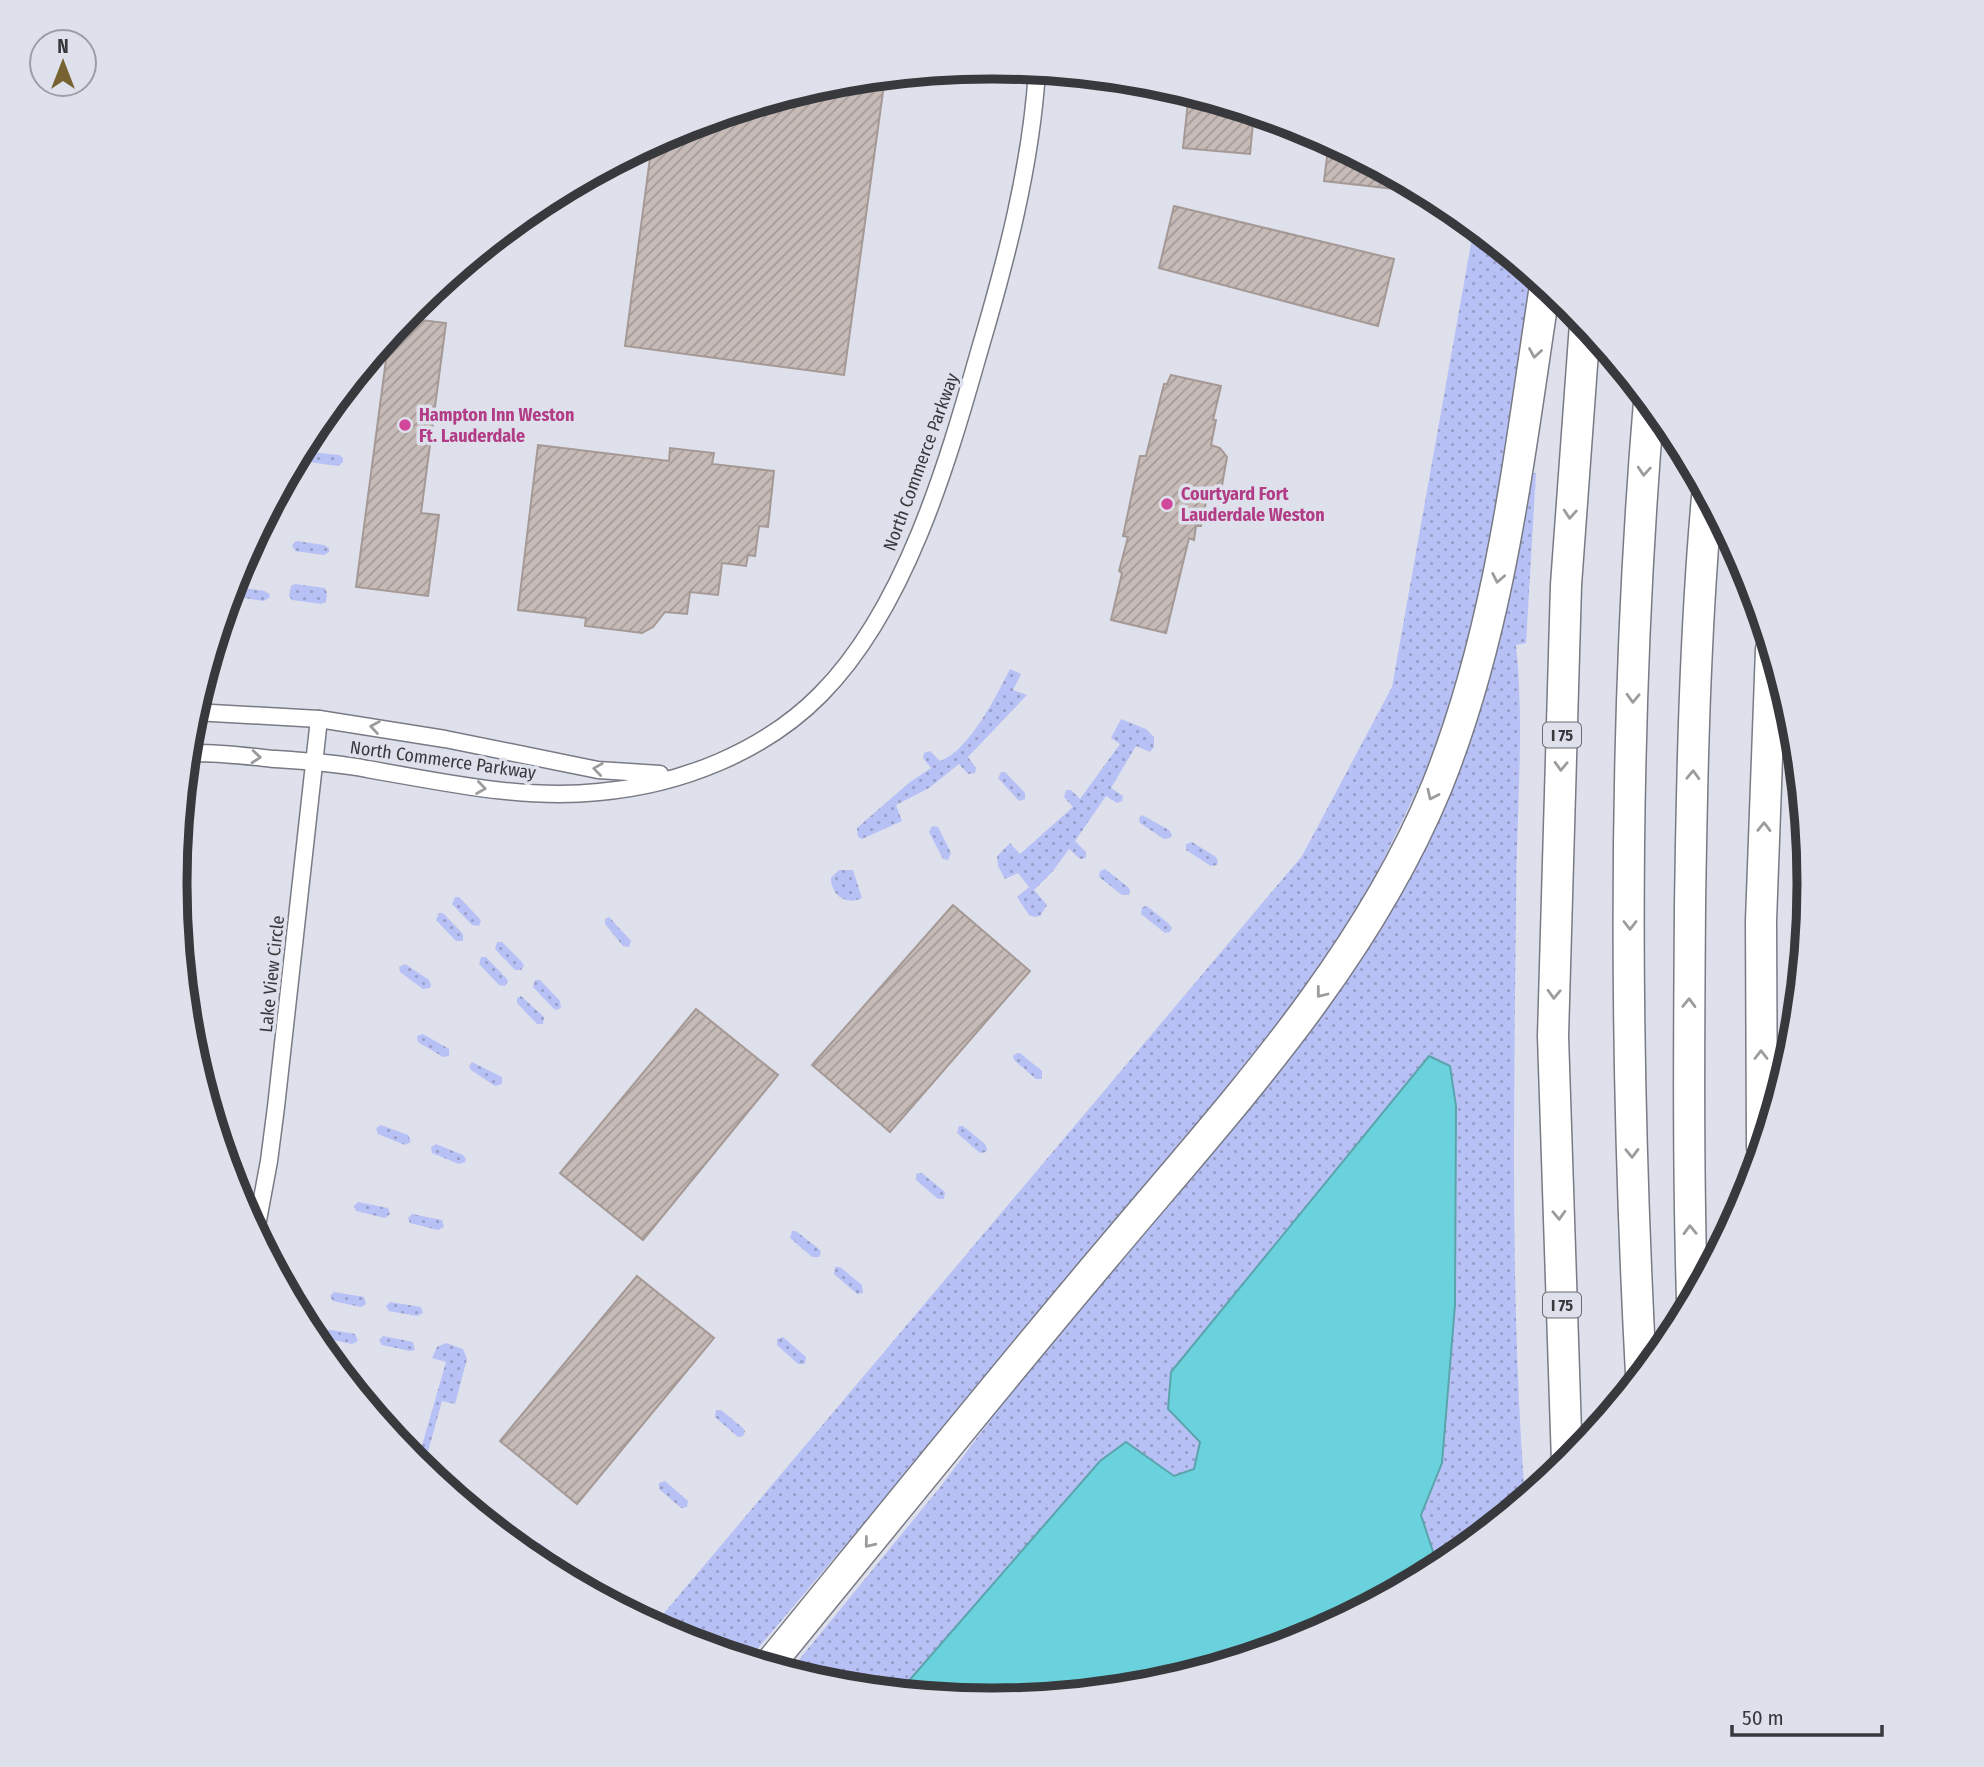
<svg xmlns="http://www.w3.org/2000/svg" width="1984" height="1767" font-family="'Fira Sans Condensed',sans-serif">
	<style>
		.green { fill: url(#green-dots) }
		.water { fill: #6ad2dc; stroke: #5ba4ac; stroke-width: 2 }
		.building { fill: url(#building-hatch); stroke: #a59996; stroke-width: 2 }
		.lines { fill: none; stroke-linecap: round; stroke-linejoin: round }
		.street-casing { stroke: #787a84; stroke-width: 19 }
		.highway-casing { stroke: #787a84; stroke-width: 33 }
		.street { stroke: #fff; stroke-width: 16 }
		.highway { stroke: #fff; stroke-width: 30 }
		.oneway { stroke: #9c9c9e }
		.hotel-dot { fill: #d1479c; stroke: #dee0eb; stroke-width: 2.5 }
		.labels { text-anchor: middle; stroke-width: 7; stroke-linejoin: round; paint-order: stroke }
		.shield { fill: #dee0eb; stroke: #6a6b71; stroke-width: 2 }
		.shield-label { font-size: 16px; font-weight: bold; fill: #38393d }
		.hotel-label { font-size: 18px; font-weight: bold; fill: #b23c85; stroke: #dee0eb; text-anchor: start }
		.street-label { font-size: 18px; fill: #38393d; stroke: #dee0eb }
		.rim { fill: none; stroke: #38393d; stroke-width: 9 }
	</style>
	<defs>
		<pattern id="green-dots" width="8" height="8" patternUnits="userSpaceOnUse" patternTransform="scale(1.75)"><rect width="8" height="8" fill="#b8c1f5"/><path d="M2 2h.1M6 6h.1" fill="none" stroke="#979ec8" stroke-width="1.8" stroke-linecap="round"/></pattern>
		<pattern id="building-hatch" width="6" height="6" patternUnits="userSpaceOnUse" patternTransform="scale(1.75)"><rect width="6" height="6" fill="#c7bbb8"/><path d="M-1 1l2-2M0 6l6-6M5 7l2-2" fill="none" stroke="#a39997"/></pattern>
	</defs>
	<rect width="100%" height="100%" fill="#dee0eb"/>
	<g class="green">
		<polygon points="1474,227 1532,275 1485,607 1457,707 1378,871 1334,953 1277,1034 749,1659 679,1638 654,1625 1302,856 1392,687"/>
		<polygon points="311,452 339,455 343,458 343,462 338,466 309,462 306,456"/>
		<path d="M 1528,473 L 1536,473 L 1526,643 L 1516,645 C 1525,731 1516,818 1516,904 C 1514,1102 1510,1301 1525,1498 L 1446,1563 L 1304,1638 L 1151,1685 L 992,1700 L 832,1685 L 789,1672 L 941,1486 L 1098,1276 L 1390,902 Z"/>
		<polygon points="296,541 324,545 329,548 329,552 324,555 295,551 292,545"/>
		<polygon points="295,584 325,588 327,593 326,602 321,604 292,600 289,596 291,586"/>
		<polygon points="237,587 265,591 269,594 270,597 264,601 236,597 233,591"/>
		<path d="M 1010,669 L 1021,674 L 1013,690 L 1027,695 L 968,757 L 976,768 L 975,773 L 968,774 L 959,764 L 929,788 L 896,805 L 902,821 L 862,839 L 858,837 L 857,828 L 910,782 L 931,768 L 923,758 L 924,753 L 930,751 L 940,761 C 968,752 997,695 1010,669 Z"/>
		<polygon points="1121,719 1146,729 1154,737 1154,747 1150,752 1136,746 1111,788 1123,796 1122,801 1117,803 1106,796 1075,841 1086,852 1086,858 1080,859 1069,849 1053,871 1034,890 1047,905 1040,916 1034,917 1029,915 1017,897 1029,887 1018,873 1005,879 998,866 997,856 1010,843 1020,854 1073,807 1064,797 1066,790 1071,790 1080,799 1120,744 1111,738"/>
		<polygon points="1001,772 1005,772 1025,793 1025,799 1019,801 998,778"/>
		<polygon points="1142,815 1169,830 1172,835 1170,838 1164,839 1140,823 1139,818"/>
		<polygon points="932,826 938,827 951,853 948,860 943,859 929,832"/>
		<polygon points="1192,842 1216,857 1218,862 1217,865 1211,866 1186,850 1186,844"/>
		<polygon points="1105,869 1128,887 1130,890 1129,895 1122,895 1099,877 1100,871"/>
		<path d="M 839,870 L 853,870 L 862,898 C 846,906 831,895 831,878 Z"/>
		<polygon points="455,897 459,897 479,918 481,921 479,926 472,925 452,904"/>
		<polygon points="1147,906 1169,924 1172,928 1170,932 1165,933 1141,914 1142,907"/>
		<polygon points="439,913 443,913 463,934 463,941 456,941 436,920"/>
		<polygon points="609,917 631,941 629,947 623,946 605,924 605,919"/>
		<polygon points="497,942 502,942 522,962 524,966 521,970 515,970 495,949"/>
		<polygon points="481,957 486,957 506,978 508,981 505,986 499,985 479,964"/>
		<polygon points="405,964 429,980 431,985 430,988 423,989 400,972 399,967"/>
		<polygon points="535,980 540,980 560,1001 561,1008 556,1010 553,1008 533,987"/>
		<polygon points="521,996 544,1017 543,1024 537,1024 517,1003 517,998"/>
		<polygon points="423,1034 449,1049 449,1056 443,1057 418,1042 417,1036"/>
		<polygon points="1017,1053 1020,1053 1042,1071 1042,1079 1036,1079 1014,1060 1013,1056"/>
		<polygon points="472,1062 502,1077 502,1084 495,1086 471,1070 469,1066"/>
		<polygon points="381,1125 408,1135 411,1142 405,1145 378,1134 376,1128"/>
		<polygon points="959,1126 963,1126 985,1144 987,1149 986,1152 980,1153 957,1133"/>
		<polygon points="436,1144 463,1155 466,1159 465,1162 459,1164 432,1153 431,1147"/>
		<polygon points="922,1173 945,1192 944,1199 938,1199 916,1180 916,1174"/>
		<polygon points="358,1202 388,1208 390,1214 385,1218 356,1211 354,1206"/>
		<polygon points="412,1214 442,1220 444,1227 438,1230 410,1223 408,1218"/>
		<polygon points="792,1231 796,1231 819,1249 821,1252 819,1257 812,1257 790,1238"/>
		<polygon points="835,1267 840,1267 862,1285 863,1293 857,1294 834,1274"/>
		<polygon points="334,1292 364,1297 366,1304 361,1307 333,1301 330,1296"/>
		<polygon points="390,1302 421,1307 423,1313 417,1316 389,1311 386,1306"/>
		<polygon points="325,1329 355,1334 358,1341 352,1344 324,1338 321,1333"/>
		<polygon points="383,1336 413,1342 415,1350 410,1351 382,1345 379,1340"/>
		<polygon points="783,1337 806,1357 805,1364 798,1364 777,1345 777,1339"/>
		<polygon points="446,1343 463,1349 467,1359 455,1404 442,1401 424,1466 440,1472 440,1476 437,1479 417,1463 446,1362 432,1358 437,1347"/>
		<polygon points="716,1410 721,1410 743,1428 745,1431 743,1436 738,1437 715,1417"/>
		<polygon points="665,1481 688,1501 687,1507 681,1508 659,1489 659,1483"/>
		<polygon points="536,1543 540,1543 562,1561 564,1567 556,1569 534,1550"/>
	</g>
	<polygon class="water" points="1429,1056 1450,1066 1456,1106 1455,1305 1442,1463 1421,1515 1438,1567 1304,1638 1151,1685 992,1700 900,1691 1100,1461 1126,1442 1174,1476 1194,1469 1200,1442 1168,1409 1171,1372"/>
	<g class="building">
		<polygon points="885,77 844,375 625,346 652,143 680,129 833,82"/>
		<polygon points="1189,93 1254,113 1250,154 1183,148"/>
		<polygon points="1329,141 1422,192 1324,181"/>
		<polygon points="1174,206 1394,259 1378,326 1159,268"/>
		<polygon points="405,318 446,323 421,513 439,515 428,596 356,587 389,337"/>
		<polygon points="1171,375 1221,386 1213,420 1216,420 1211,445 1220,448 1227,457 1222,485 1208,492 1201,526 1196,526 1194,540 1189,538 1166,633 1111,620 1122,573 1119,571 1128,537 1123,536 1140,456 1146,456 1164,384 1167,384"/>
		<polygon points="538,445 669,461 670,448 714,453 712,464 774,471 768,527 759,526 755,556 748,555 746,566 722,563 718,595 690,592 687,614 665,612 653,627 642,633 585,626 586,618 518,610"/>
		<polygon points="953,905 1030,971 890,1132 812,1065"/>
		<polygon points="696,1009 778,1075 643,1240 560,1173"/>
		<polygon points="637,1276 714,1338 577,1504 500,1441"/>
	</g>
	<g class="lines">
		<g class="street-casing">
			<g id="street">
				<polyline points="194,712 319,719 445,739 598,770 660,774"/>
				<path d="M 188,753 C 217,752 246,756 274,759 C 305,761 337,763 367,769 C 444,782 521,800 599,792 C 680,785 764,752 821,694 C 905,609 947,465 979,352 C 1006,261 1031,166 1037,71"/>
				<polyline points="256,1231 269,1161 276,1107 319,719"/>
			</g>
		</g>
		<g class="highway-casing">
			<g id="highway">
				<polyline points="1762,1147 1761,921 1771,649"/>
				<path d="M 1692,1299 C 1688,1168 1689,1037 1690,906 C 1692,770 1695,633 1707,497"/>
				<path d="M 1641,1374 C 1624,1051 1622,725 1649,402"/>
				<polyline points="1567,1463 1553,1036 1566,585 1585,324"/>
				<path d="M 769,1665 C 880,1529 991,1391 1105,1256 C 1228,1109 1363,966 1437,786 C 1501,627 1519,454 1545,286"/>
			</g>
		</g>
		<use href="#street" class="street"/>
		<use href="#highway" class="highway"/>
	</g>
	<defs><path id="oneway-chevron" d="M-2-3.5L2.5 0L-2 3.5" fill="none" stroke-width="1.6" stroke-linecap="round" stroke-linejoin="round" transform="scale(1.75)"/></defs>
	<g class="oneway">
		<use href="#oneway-chevron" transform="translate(1535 353) rotate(99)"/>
		<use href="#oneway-chevron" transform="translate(1644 471) rotate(94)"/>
		<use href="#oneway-chevron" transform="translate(1570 514) rotate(94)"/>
		<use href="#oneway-chevron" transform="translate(1498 578) rotate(101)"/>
		<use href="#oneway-chevron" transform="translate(1633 698) rotate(92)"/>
		<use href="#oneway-chevron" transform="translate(375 727) rotate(-171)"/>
		<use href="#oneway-chevron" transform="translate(256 757) rotate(5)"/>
		<use href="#oneway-chevron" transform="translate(1561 766) rotate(92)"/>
		<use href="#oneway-chevron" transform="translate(598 769) rotate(-172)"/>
		<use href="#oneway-chevron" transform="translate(1693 775) rotate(-88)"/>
		<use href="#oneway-chevron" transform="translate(481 788) rotate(8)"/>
		<use href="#oneway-chevron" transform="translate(1432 795) rotate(115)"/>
		<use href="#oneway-chevron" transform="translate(1764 827) rotate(-89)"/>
		<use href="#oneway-chevron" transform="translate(1630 925) rotate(90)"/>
		<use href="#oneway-chevron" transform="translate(1321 993) rotate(128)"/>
		<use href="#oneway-chevron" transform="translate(1554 994) rotate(92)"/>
		<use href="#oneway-chevron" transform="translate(1689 1003) rotate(-89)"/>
		<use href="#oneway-chevron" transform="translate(1761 1055) rotate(-90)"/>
		<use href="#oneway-chevron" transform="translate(1632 1153) rotate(89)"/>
		<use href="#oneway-chevron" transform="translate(1559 1215) rotate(88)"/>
		<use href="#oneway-chevron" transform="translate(1690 1230) rotate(-91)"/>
		<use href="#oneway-chevron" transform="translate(869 1543) rotate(129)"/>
	</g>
	<g class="hotel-dot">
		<circle cx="405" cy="425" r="7"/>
		<circle cx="1167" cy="504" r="7"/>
	</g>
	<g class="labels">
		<g class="shield">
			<rect x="1543" y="722.5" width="38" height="25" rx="5"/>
			<rect x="1543" y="1292.5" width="38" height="25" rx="5"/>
		</g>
		<g class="shield-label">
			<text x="1562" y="741">I 75</text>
			<text x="1562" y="1311">I 75</text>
		</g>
		<g class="hotel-label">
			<text x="419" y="421">Hampton Inn Weston<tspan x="419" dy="21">Ft. Lauderdale</tspan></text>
			<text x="1181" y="500">Courtyard Fort<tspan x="1181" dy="21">Lauderdale Weston</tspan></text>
		</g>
		<g class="street-label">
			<text transform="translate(921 462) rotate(-70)" y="6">North Commerce Parkway</text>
			<text transform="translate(443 760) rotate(8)" y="6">North Commerce Parkway</text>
			<text transform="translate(272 974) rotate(-84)" y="6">Lake View Circle</text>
		</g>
	</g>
	<path d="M0 0H1984V1767H0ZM991 79H993A804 804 0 0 1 1797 883V884A804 804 0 0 1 993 1688H991A804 804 0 0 1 187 884V883A804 804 0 0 1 991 79Z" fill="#dee0eb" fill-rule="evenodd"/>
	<path class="rim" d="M991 79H993A804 804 0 0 1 1797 883V884A804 804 0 0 1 993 1688H991A804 804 0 0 1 187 884V883A804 804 0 0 1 991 79Z"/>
	<g transform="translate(63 63)"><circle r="33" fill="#dee0eb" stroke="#9c9da5" stroke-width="2"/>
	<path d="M0-5L12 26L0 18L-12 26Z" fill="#776332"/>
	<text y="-10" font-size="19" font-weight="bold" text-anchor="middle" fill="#38393d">N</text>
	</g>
	<path d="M1732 1725v10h150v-10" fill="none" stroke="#38393d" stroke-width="3.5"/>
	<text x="1742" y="1725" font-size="21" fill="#38393d" stroke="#dee0eb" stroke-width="5" paint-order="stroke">50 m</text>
</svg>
